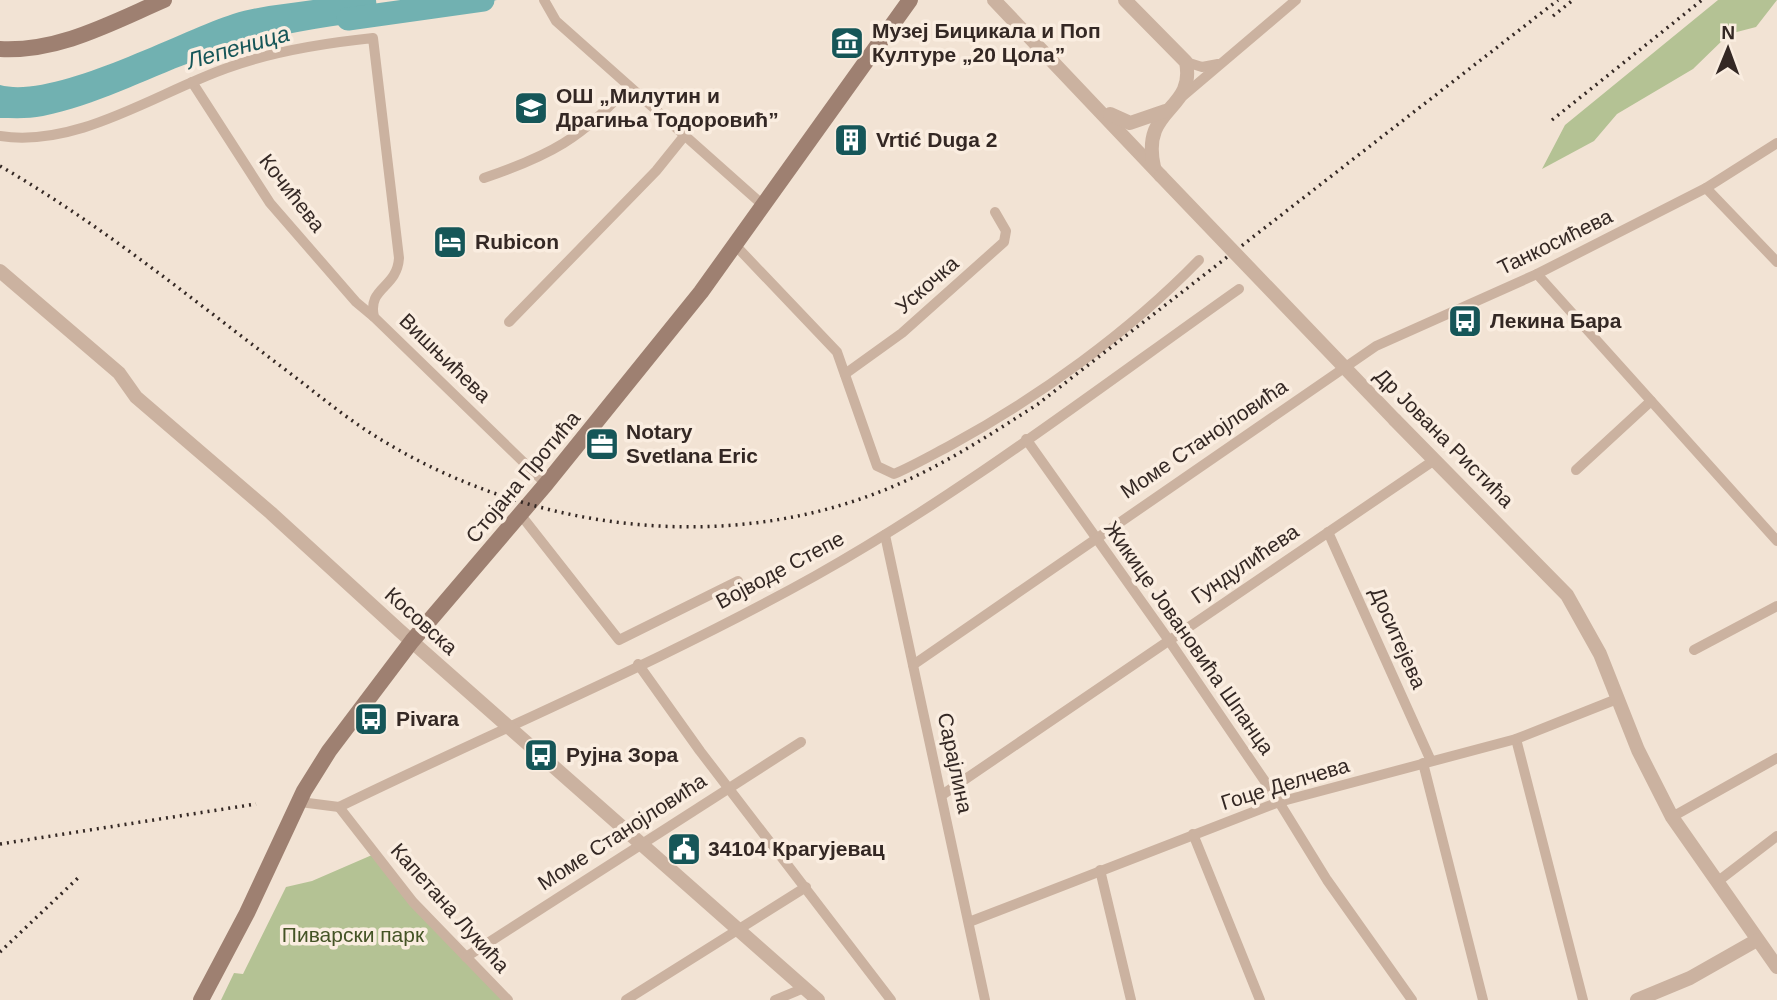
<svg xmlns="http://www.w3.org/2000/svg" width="1777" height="1000" font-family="Arial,sans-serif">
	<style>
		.green { fill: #b4c294 }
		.water { fill: #71b1b1 }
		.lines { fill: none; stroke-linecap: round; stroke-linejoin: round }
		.river { stroke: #71b1b1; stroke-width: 23 }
		.minor { stroke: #cbb2a0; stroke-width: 10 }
		.tertiary { stroke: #cbb2a0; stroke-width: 14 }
		.secondary { stroke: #9e8071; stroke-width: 16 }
		.rail { stroke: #342824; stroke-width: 3.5; stroke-dasharray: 2 5; stroke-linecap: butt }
		.tertiary-bridge { stroke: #cbb2a0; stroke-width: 14 }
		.labels { text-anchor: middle; stroke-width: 7; stroke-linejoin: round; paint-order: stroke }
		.poi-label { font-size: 21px; font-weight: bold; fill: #342824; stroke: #faede0; text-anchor: start }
		.street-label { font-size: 21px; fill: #342824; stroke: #faede0 }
		.park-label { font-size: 21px; fill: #455426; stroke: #faede0 }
		.water-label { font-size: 23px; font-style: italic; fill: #165658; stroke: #faede0 }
	</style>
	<rect width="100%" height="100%" fill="#f2e3d4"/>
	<g class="green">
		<polygon points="1718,0 1777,0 1756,27 1729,34 1693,69 1617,114 1594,141 1542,169 1565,125"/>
		<polygon points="372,855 504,1000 221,1000 234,973 243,974 286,887 312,881"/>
	</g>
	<g class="water">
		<path d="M 313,0 L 376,0 L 378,20 C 316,27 253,38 194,61 C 144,80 96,105 43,116 C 29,119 14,118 0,118 L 0,85 C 54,100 177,32 233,14 C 258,6 287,4 313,0 Z"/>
		<polygon points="421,0 497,0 423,13"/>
	</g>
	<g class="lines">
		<polyline class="river" points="348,19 483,0"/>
		<g class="minor">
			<polyline points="544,0 556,21 764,206"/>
			<polyline points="1186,62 1202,67 1218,64"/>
			<polyline points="192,82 270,203 356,302 374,317"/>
			<polyline points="1183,96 1296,0"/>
			<path d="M 0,136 C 78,148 156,93 227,68 C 273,51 325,43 373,38 L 399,258 C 397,289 367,287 374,317 L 546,484"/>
			<path d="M 484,178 C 549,156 583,138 628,86"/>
			<polyline points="1706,188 1777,262"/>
			<path d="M 736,246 L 837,352 L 877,466 L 894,474 C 913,466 932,455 951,445 C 1039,397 1129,332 1199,260"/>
			<polyline points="1537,274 1777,541"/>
			<polyline points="509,322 656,171 685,135"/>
			<polyline points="845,374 902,333 1004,242 1006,231 995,212"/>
			<polyline points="1026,439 1168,639 1279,802 1327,880 1412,1000"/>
			<polyline points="1576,470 1651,401"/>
			<polyline points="520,514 619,640 738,581"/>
			<polyline points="1328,532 1431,761"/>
			<polyline points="885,535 985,1000"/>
			<polyline points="1694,650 1777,606"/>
			<polyline points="638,664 700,751 891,1000"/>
			<polyline points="913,665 1376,346 1537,274 1706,188 1777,143"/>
			<polyline points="1516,739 1583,1000"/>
			<polyline points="1423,763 1483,1000"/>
			<polyline points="942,795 1433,461"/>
			<path d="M 300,802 L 339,807 C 497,730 661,662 815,576 C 963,493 1100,387 1239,289"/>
			<polyline points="339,807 413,902 508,1000"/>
			<polyline points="1672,817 1777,758"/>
			<polyline points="1193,834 1260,1000"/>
			<polyline points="1100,870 1131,1000"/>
			<polyline points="1717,882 1777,836"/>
			<polyline points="969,922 1279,802 1516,739 1617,699"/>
			<polyline points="466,957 801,742"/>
			<polyline points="626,1000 806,887"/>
			<polyline points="775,1000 804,988"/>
		</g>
		<g class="tertiary">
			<polyline points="994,0 1161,176"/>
			<path d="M 1125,0 L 1186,62 C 1196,112 1140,106 1154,167"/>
			<polyline points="1110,114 1130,123 1165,111"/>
			<polyline points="0,271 119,373 136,397 271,513 400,631 818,1000"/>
			<polyline points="1395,420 1567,595 1600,654 1638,750 1672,817 1777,967"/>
			<polyline points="1637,1000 1690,978 1757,940"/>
		</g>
		<g class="secondary">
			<path d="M 0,49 C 59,52 111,23 164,0"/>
			<polyline points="201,1000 247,913 304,791 329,751 412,641 546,484 701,292 910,0"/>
		</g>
		<g class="rail">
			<polyline points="1553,16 1573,0"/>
			<polyline points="1552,120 1702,0"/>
			<path d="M 0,166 C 102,225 193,300 287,371 C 315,392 342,415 372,434 C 518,527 710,556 874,494 C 933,472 985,438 1038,404 L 1558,0"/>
			<polyline points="0,844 256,804"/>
			<polyline points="0,952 80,876"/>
		</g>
		<polyline class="tertiary-bridge" points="1161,176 1395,420"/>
	</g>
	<defs>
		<g id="museum-square" transform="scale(1.75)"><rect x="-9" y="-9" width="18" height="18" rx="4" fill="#165658" stroke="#faede0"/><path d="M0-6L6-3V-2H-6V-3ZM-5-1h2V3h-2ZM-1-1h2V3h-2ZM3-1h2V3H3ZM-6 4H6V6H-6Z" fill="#fff"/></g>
		<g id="school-square" transform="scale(1.75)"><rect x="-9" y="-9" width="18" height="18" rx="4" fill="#165658" stroke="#faede0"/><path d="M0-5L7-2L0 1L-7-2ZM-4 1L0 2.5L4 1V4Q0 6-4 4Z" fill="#fff"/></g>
		<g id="building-square" transform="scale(1.75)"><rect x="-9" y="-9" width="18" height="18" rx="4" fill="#165658" stroke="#faede0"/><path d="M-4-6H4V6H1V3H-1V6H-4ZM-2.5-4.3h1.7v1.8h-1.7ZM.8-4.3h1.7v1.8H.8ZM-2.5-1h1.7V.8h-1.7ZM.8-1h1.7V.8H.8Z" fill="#fff"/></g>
		<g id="hotel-square" transform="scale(1.75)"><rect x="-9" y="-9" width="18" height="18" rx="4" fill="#165658" stroke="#faede0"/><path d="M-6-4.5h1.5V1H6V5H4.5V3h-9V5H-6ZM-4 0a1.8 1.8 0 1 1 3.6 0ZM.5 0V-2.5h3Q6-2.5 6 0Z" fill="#fff"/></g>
		<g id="bus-square" transform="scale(1.75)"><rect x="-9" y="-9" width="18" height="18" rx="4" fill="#165658" stroke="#faede0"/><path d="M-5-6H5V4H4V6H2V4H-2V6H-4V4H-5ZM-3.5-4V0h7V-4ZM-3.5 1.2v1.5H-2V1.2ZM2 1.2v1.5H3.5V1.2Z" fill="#fff"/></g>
		<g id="office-square" transform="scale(1.75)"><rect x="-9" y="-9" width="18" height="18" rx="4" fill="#165658" stroke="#faede0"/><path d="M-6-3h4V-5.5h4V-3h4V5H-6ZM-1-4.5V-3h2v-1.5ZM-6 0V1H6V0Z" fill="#fff"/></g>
		<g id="civic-square" transform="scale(1.75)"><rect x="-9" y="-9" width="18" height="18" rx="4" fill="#165658" stroke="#faede0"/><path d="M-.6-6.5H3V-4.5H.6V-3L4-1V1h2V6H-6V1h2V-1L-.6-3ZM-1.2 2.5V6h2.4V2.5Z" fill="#fff"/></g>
	</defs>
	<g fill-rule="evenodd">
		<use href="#museum-square" x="847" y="43"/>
		<use href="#school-square" x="531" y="108"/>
		<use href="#building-square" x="851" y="140"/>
		<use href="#hotel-square" x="450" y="242"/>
		<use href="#bus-square" x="1465" y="321"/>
		<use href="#office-square" x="602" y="444"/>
		<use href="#bus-square" x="371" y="719"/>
		<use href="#bus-square" x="541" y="755"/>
		<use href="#civic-square" x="684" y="849"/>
	</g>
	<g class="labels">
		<g class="poi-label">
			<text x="872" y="38">Музеј Бицикала и Поп<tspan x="872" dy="24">Културе „20 Цола”</tspan></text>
			<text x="556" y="103">ОШ „Милутин и<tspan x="556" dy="24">Драгиња Тодоровић”</tspan></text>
			<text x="876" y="147">Vrtić Duga 2</text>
			<text x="475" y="249">Rubicon</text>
			<text x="1490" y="328">Лекина Бара</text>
			<text x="626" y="439">Notary<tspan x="626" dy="24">Svetlana Eric</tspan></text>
			<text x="396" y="726">Pivara</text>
			<text x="566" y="762">Рујна Зора</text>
			<text x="708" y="856">34104 Крагујевац</text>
		</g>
		<g class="street-label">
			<text transform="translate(292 193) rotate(52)" y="7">Кочићева</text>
			<text transform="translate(1555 242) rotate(-26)" y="7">Танкосићева</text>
			<text transform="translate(927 285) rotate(-41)" y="7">Ускочка</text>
			<text transform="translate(445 358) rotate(44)" y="7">Вишњићева</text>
			<text transform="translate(1444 438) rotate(45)" y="7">Др Јована Ристића</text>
			<text transform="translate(1204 439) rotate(-34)" y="7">Моме Станојловића</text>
			<text transform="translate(523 477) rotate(-50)" y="7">Стојана Протића</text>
			<text transform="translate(1245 564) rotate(-34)" y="7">Гундулићева</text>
			<text transform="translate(780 570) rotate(-28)" y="7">Војводе Степе</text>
			<text transform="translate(421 621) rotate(42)" y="7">Косовска</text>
			<text transform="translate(1189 638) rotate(55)" y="7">Жикице Јовановића Шпанца</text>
			<text transform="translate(1398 638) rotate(66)" y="7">Доситејева</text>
			<text transform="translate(955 763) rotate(78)" y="7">Сарајлина</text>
			<text transform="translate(1285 784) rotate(-17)" y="7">Гоце Делчева</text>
			<text transform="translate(622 832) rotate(-33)" y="7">Моме Станојловића</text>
			<text transform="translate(450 908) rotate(48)" y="7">Капетана Лукића</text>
		</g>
		<g class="park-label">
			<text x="353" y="942">Пиварски парк</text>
		</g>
		<g class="water-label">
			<text transform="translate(238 47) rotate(-16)" y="8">Лепеница</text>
		</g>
	</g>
	<g transform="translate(1728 49) rotate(1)" stroke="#faede0" stroke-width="5" paint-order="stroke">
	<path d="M0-5L12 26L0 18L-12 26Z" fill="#342824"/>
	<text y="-10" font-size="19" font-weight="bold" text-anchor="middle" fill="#342824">N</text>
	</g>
</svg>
